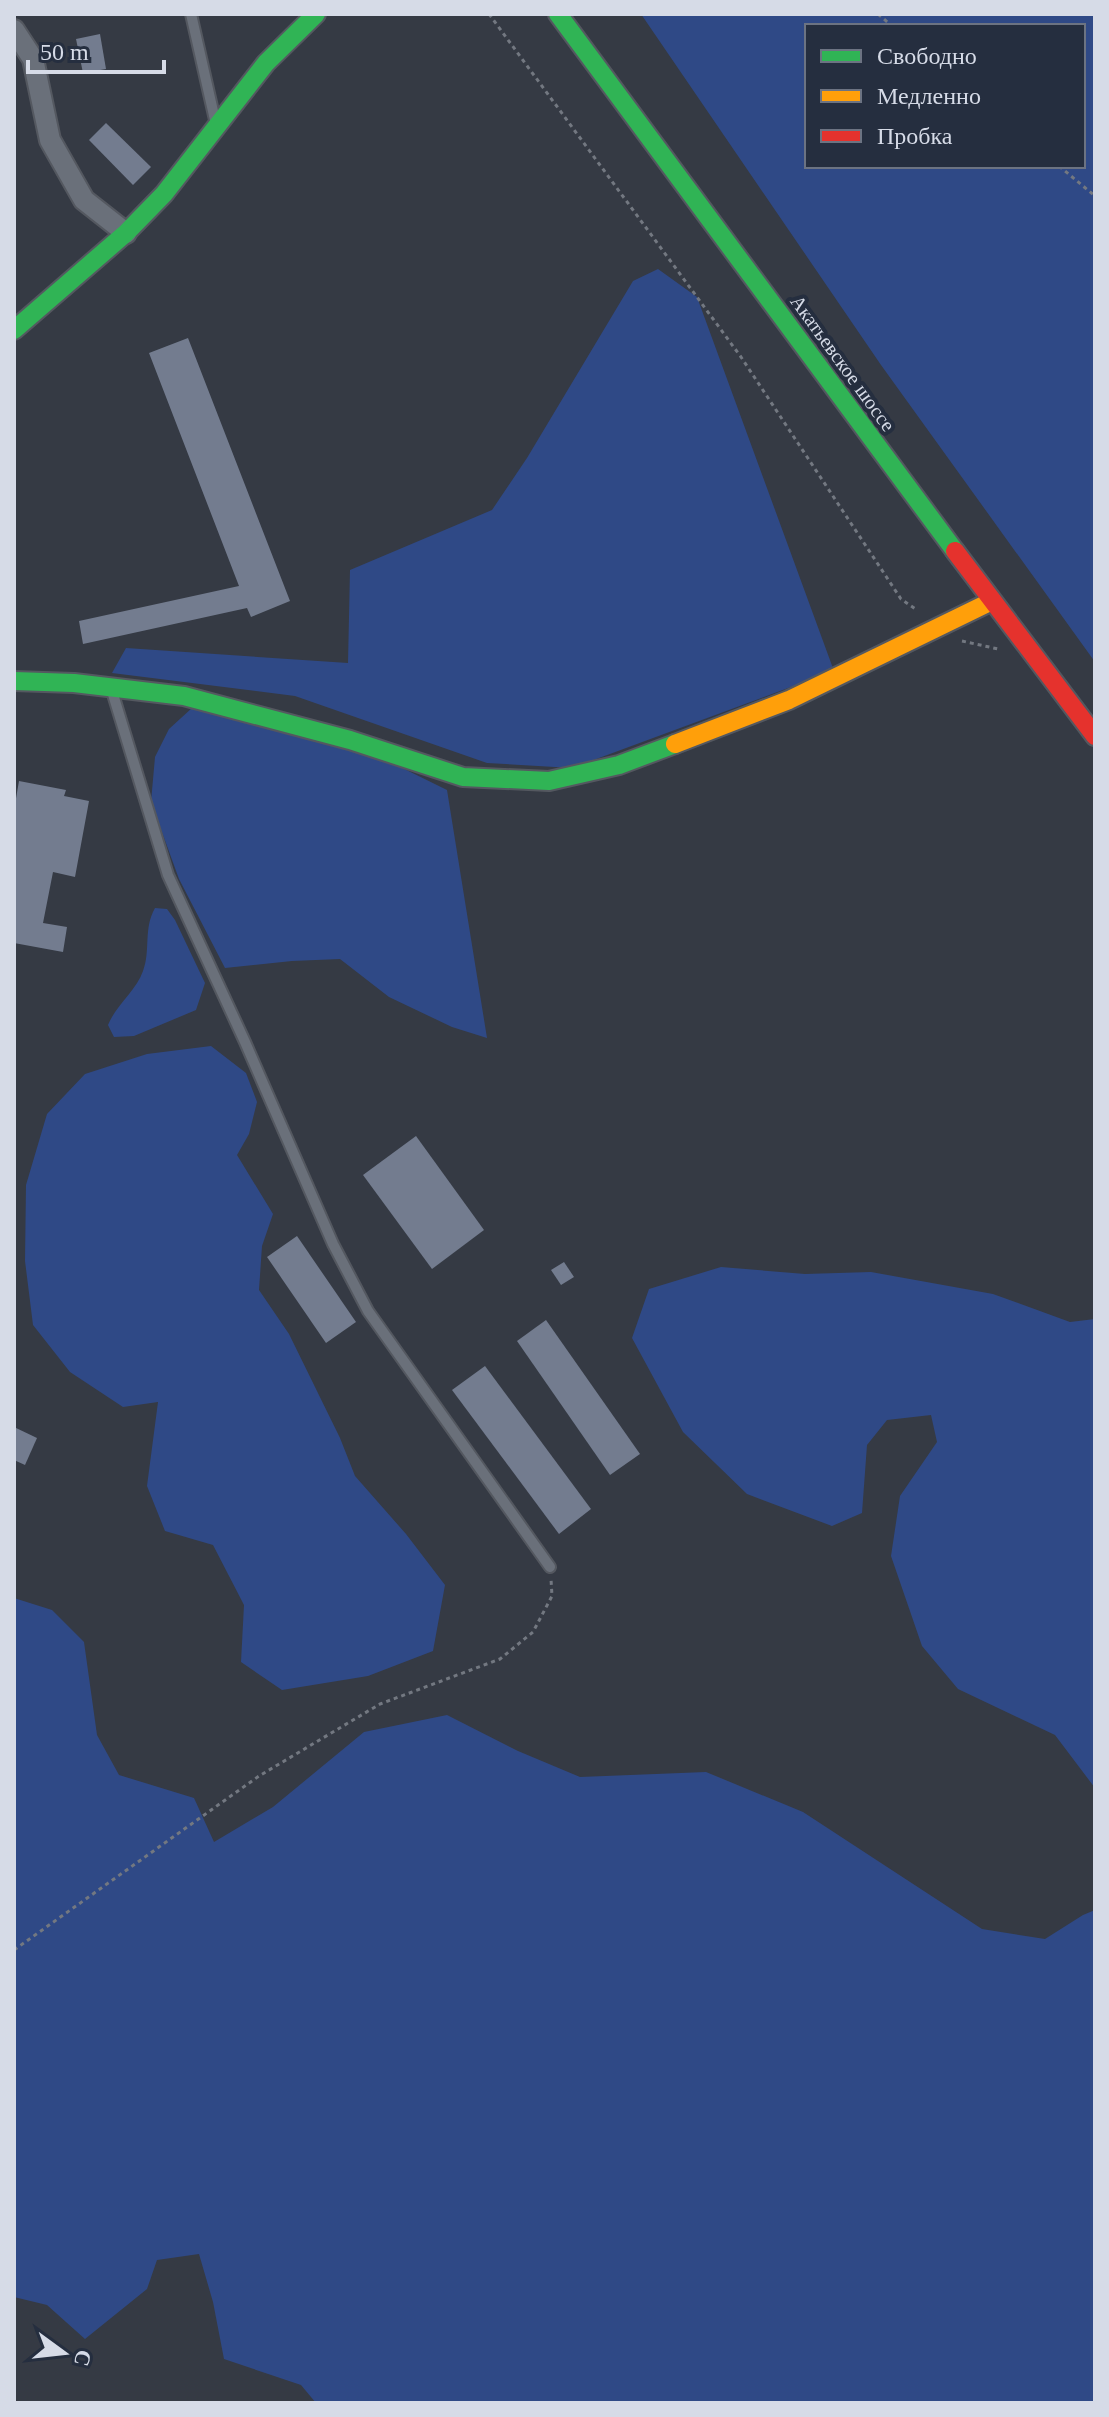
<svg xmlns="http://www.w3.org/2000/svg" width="1109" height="2417" font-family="Georgia,serif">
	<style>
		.green { fill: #2f4986; fill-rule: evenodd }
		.building { fill: #737c8f }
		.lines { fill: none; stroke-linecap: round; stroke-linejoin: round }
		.lane-casing { stroke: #545860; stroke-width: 14 }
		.street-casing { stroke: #545860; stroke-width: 24 }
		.fast-casing { stroke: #545860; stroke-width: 22 }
		.slow-casing { stroke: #545860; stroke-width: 22 }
		.jam-casing { stroke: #545860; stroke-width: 22 }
		.path { stroke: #737881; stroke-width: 3; stroke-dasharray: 4 4; stroke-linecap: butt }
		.lane { stroke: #6a707a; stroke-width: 10 }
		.street { stroke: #6a707a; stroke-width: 20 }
		.fast { stroke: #30b455; stroke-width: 18 }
		.slow { stroke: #ff9f0a; stroke-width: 18 }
		.jam { stroke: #e5322d; stroke-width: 18 }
		.labels { text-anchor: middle; stroke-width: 8; stroke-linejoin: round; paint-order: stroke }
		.street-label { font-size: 20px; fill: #d6dbe7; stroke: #252e3f }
	</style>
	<rect width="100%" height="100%" fill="#353a44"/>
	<g class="green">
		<path d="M 641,14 L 1095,14 L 1095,662 L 881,365 ZM 807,26 L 1083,26 L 1083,166 L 807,166 Z"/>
		<polygon points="658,269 697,297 834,671 572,768 487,763 295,696 112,673 126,648 348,663 350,570 492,510 527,458 633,281"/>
		<polygon points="192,708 382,758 447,790 487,1038 452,1027 389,997 340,959 292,961 225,968 179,879 151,802 155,757 169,729"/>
		<path d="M 155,908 L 167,909 L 175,920 L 205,983 L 196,1010 L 134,1036 L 114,1037 L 108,1025 C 116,1005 136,991 143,971 C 151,950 143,929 155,908 Z"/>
		<polygon points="211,1046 246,1073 257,1102 249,1134 237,1155 273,1214 262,1246 259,1290 289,1334 340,1438 355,1476 406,1534 445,1585 433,1651 368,1676 282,1690 241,1662 244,1605 213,1545 165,1531 147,1486 158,1402 123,1407 70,1372 33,1325 25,1261 26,1185 47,1114 85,1074 147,1054"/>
		<polygon points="721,1267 805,1274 871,1272 993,1294 1070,1322 1095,1319 1095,1788 1055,1735 958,1689 922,1646 891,1556 900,1496 937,1442 931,1415 887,1420 867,1445 862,1513 832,1526 747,1494 683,1432 632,1338 649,1289"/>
		<polygon points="14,1598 52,1610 84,1642 97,1735 119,1775 194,1798 214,1842 273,1807 364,1732 447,1715 518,1751 580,1777 706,1772 803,1812 982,1929 1045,1939 1083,1915 1095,1910 1095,2403 316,2403 301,2385 224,2359 213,2302 199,2254 157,2260 147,2289 85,2339 47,2305 14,2297"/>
	</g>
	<g class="building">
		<polygon points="100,34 106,69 83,73 76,39"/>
		<polygon points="106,123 151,167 133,185 89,140"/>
		<polygon points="188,338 290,601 251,617 247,608 83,644 79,621 239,586 149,353"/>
		<polygon points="19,781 66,790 64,796 89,801 75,877 53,872 43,923 67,927 63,952 14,943 14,810"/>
		<polygon points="416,1136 484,1230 432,1269 363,1175"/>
		<polygon points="297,1236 356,1322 326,1343 267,1257"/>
		<polygon points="564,1262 574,1277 561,1285 551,1270"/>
		<polygon points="546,1320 640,1454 610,1475 517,1341"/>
		<polygon points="485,1366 591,1509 559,1534 452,1390"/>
		<polygon points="14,1427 37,1438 25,1465 14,1460"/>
	</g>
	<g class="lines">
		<g class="lane-casing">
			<g id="lane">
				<polyline points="191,14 215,120"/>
				<polyline points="112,691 168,875 245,1042 333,1244 368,1311 550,1567"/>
			</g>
		</g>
		<g class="street-casing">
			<polyline id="street" points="14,30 33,59 50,140 84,200 126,233"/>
		</g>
		<g class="fast-casing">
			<g id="fast">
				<polyline points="558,14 955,551"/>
				<polyline points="14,330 126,233 164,194 266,63 316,14"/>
				<polyline points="14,681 74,683 184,696 350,740 463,777 549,781 619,765 675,744"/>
			</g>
		</g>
		<g class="slow-casing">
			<polyline id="slow" points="675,744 789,700 992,601"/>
		</g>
		<g class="jam-casing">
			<polyline id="jam" points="955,551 1095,736"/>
		</g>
		<g class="path">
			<polyline points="489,14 741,357 901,599 917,610"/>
			<polyline points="878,14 892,26"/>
			<polyline points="1059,166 1095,196"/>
			<polyline points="962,641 998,649"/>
			<polyline points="14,1950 259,1776 380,1704 500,1659 533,1632 552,1596 551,1579"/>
		</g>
		<use href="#lane" class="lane"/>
		<use href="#street" class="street"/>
		<use href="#fast" class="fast"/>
		<use href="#slow" class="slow"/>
		<use href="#jam" class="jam"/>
	</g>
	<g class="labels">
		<g class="street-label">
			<text transform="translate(843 363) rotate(54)" y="7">Акатьевское шоссе</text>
		</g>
	</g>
	<rect width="1109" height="2417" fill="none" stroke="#d6dbe7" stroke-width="32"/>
	<rect x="805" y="24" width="280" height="144" fill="#252e3f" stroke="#6c7382" stroke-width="2"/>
	<rect x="821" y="50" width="40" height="12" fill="#30b455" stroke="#6c7382" stroke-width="2"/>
	<text x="877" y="64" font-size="24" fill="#d6dbe7">Свободно</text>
	<rect x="821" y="90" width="40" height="12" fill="#ff9f0a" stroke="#6c7382" stroke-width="2"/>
	<text x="877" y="104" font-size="24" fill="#d6dbe7">Медленно</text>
	<rect x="821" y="130" width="40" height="12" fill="#e5322d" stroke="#6c7382" stroke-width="2"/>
	<text x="877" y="144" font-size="24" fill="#d6dbe7">Пробка</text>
	<g transform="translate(64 2353) rotate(105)" stroke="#252e3f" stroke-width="6" paint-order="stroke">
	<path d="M0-6L14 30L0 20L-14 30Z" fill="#d6dbe7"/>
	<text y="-12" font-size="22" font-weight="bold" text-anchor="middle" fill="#d6dbe7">С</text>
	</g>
	<path d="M28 60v12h136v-12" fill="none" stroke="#d6dbe7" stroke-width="4"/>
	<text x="40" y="60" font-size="24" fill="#d6dbe7" stroke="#252e3f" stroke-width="6" paint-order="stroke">50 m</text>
</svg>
